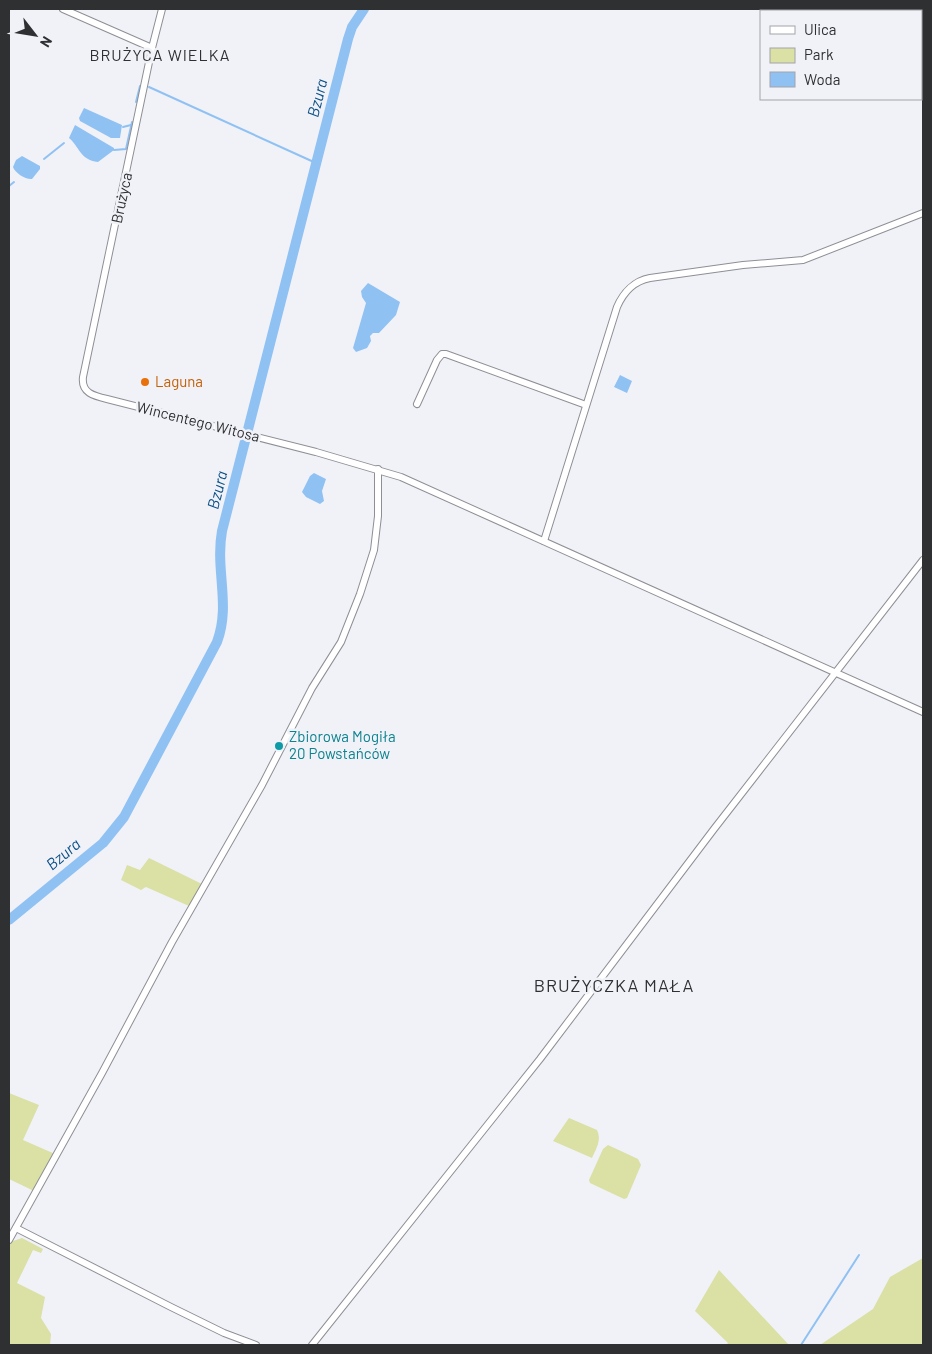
<svg xmlns="http://www.w3.org/2000/svg" width="932" height="1354" font-family="Barlow,sans-serif">
	<style>
		.green { fill: #dbe0a5 }
		.water { fill: #90c1f3 }
		.lines { fill: none; stroke-linecap: round; stroke-linejoin: round }
		.stream { stroke: #90c1f3; stroke-width: 2 }
		.river { stroke: #90c1f3; stroke-width: 10 }
		.minor-casing { stroke: #8e8f94; stroke-width: 8 }
		.minor { stroke: #fff; stroke-width: 6 }
		.food-dot { fill: #e8710a; stroke: #f1f2f8; stroke-width: 2 }
		.culture-dot { fill: #0f9aa8; stroke: #f1f2f8; stroke-width: 2 }
		.labels { text-anchor: middle; stroke-width: 5; stroke-linejoin: round; paint-order: stroke }
		.street-label { font-size: 15px; fill: #2f3032; stroke: #f1f2f8 }
		.food-label { font-size: 15px; fill: #c56008; stroke: #f1f2f8; text-anchor: start }
		.culture-label { font-size: 15px; fill: #0d838f; stroke: #f1f2f8; text-anchor: start }
		.neighbourhood-label { font-size: 16px; letter-spacing: 1px; fill: #2f3032; stroke: #f1f2f8 }
		.water-label { font-size: 16px; font-style: italic; fill: #0b5188; stroke: #f1f2f8 }
		.quarter-label { font-size: 18px; letter-spacing: 1px; fill: #2f3032; stroke: #f1f2f8 }
	</style>
	<rect width="100%" height="100%" fill="#f1f2f8"/>
	<g class="green">
		<polygon points="149,858 202,884 189,906 146,887 141,890 121,880 127,865 140,870"/>
		<polygon points="9,1093 39,1105 23,1140 55,1154 34,1191 9,1179"/>
		<path d="M 569,1118 L 597,1130 C 602,1140 596,1149 592,1158 L 553,1141 Z"/>
		<polygon points="608,1145 638,1159 641,1165 627,1198 624,1199 590,1183 589,1180 603,1149"/>
		<polygon points="9,1238 13,1241 22,1238 43,1249 41,1253 33,1250 17,1283 45,1297 41,1318 51,1334 50,1345 9,1345"/>
		<polygon points="923,1258 923,1345 820,1345 873,1309 890,1277"/>
		<polygon points="719,1270 789,1345 726,1345 728,1343 695,1311"/>
	</g>
	<g class="water">
		<polygon points="84,108 122,125 120,138 111,138 80,121 79,118"/>
		<path d="M 75,125 L 114,148 L 114,150 L 98,162 C 80,160 79,146 69,138 Z"/>
		<path d="M 22,156 L 40,166 L 40,169 L 32,179 C 26,180 15,173 13,167 L 16,160 Z"/>
		<polygon points="368,283 400,302 396,315 379,333 373,333 370,336 371,341 367,348 356,352 353,348 366,303 362,297 361,291"/>
		<polygon points="620,375 632,381 627,393 614,387"/>
		<polygon points="314,473 326,479 322,491 324,501 320,504 306,497 302,492 310,476"/>
	</g>
	<g class="lines">
		<g class="stream">
			<polyline points="149,87 316,163"/>
			<polyline points="136,102 140,86"/>
			<polyline points="123,127 131,125"/>
			<polyline points="114,150 126,149 132,122"/>
			<polyline points="44,159 64,143"/>
			<polyline points="9,186 14,182"/>
			<polyline points="801,1345 859,1255"/>
		</g>
		<path class="river" d="M 9,920 L 103,843 L 124,817 L 217,642 C 231,605 215,570 222,531 L 348,39 L 352,27 L 364,9"/>
		<g class="minor-casing">
			<g id="minor">
				<polyline points="63,9 152,48"/>
				<path d="M 162,9 L 152,48 L 83,377 C 81,393 94,396 107,399 L 316,452 L 401,477 L 923,712"/>
				<polyline points="417,404 437,360 442,354 446,354 586,405"/>
				<path d="M 544,541 L 617,307 C 623,293 634,281 650,278 L 743,265 L 803,260 L 923,213"/>
				<polyline points="16,1228 171,1307 224,1333 256,1345"/>
				<polyline points="9,1240 102,1073 172,942 262,785 312,688 341,642 360,594 374,550 378,516 378,469"/>
				<polyline points="312,1345 540,1059 714,829 923,560"/>
			</g>
		</g>
		<use href="#minor" class="minor"/>
	</g>
	<circle class="food-dot" cx="145" cy="382" r="5"/>
	<circle class="culture-dot" cx="279" cy="746" r="5"/>
	<g class="labels">
		<g class="street-label">
			<text transform="translate(122 198) rotate(-78)" y="5">Brużyca</text>
			<text transform="translate(198 422) rotate(14)" y="5">Wincentego Witosa</text>
		</g>
		<g class="food-label">
			<text x="155" y="387">Laguna</text>
		</g>
		<g class="culture-label">
			<text x="289" y="742">Zbiorowa Mogiła<tspan x="289" dy="17">20 Powstańców</tspan></text>
		</g>
		<g class="neighbourhood-label">
			<text x="160" y="61">BRUŻYCA WIELKA</text>
		</g>
		<g class="water-label">
			<text transform="translate(317 98) rotate(-76)" y="6">Bzura</text>
			<text transform="translate(217 490) rotate(-76)" y="6">Bzura</text>
			<text transform="translate(63 854) rotate(-40)" y="6">Bzura</text>
		</g>
		<g class="quarter-label">
			<text x="614" y="992">BRUŻYCZKA MAŁA</text>
		</g>
	</g>
	<rect width="932" height="1354" fill="none" stroke="#2f3032" stroke-width="20"/>
	<rect x="760" y="10" width="162" height="90" fill="#f1f2f8" stroke="#a3a4a9"/>
	<rect x="770" y="26" width="25" height="8" fill="#ffffff" stroke="#a3a4a9"/>
	<text x="804" y="35" font-size="15" fill="#2f3032">Ulica</text>
	<rect x="770" y="48" width="25" height="15" fill="#dbe0a5" stroke="#a3a4a9"/>
	<text x="804" y="60" font-size="15" fill="#2f3032">Park</text>
	<rect x="770" y="72" width="25" height="15" fill="#90c1f3" stroke="#a3a4a9"/>
	<text x="804" y="85" font-size="15" fill="#2f3032">Woda</text>
	<g transform="translate(35 35) rotate(121)" stroke="#f1f2f8" stroke-width="4" paint-order="stroke">
	<path d="M0-4L9 19L0 12L-9 19Z" fill="#2f3032"/>
	<text y="-8" font-size="14" font-weight="bold" text-anchor="middle" fill="#2f3032">N</text>
	</g>
</svg>
